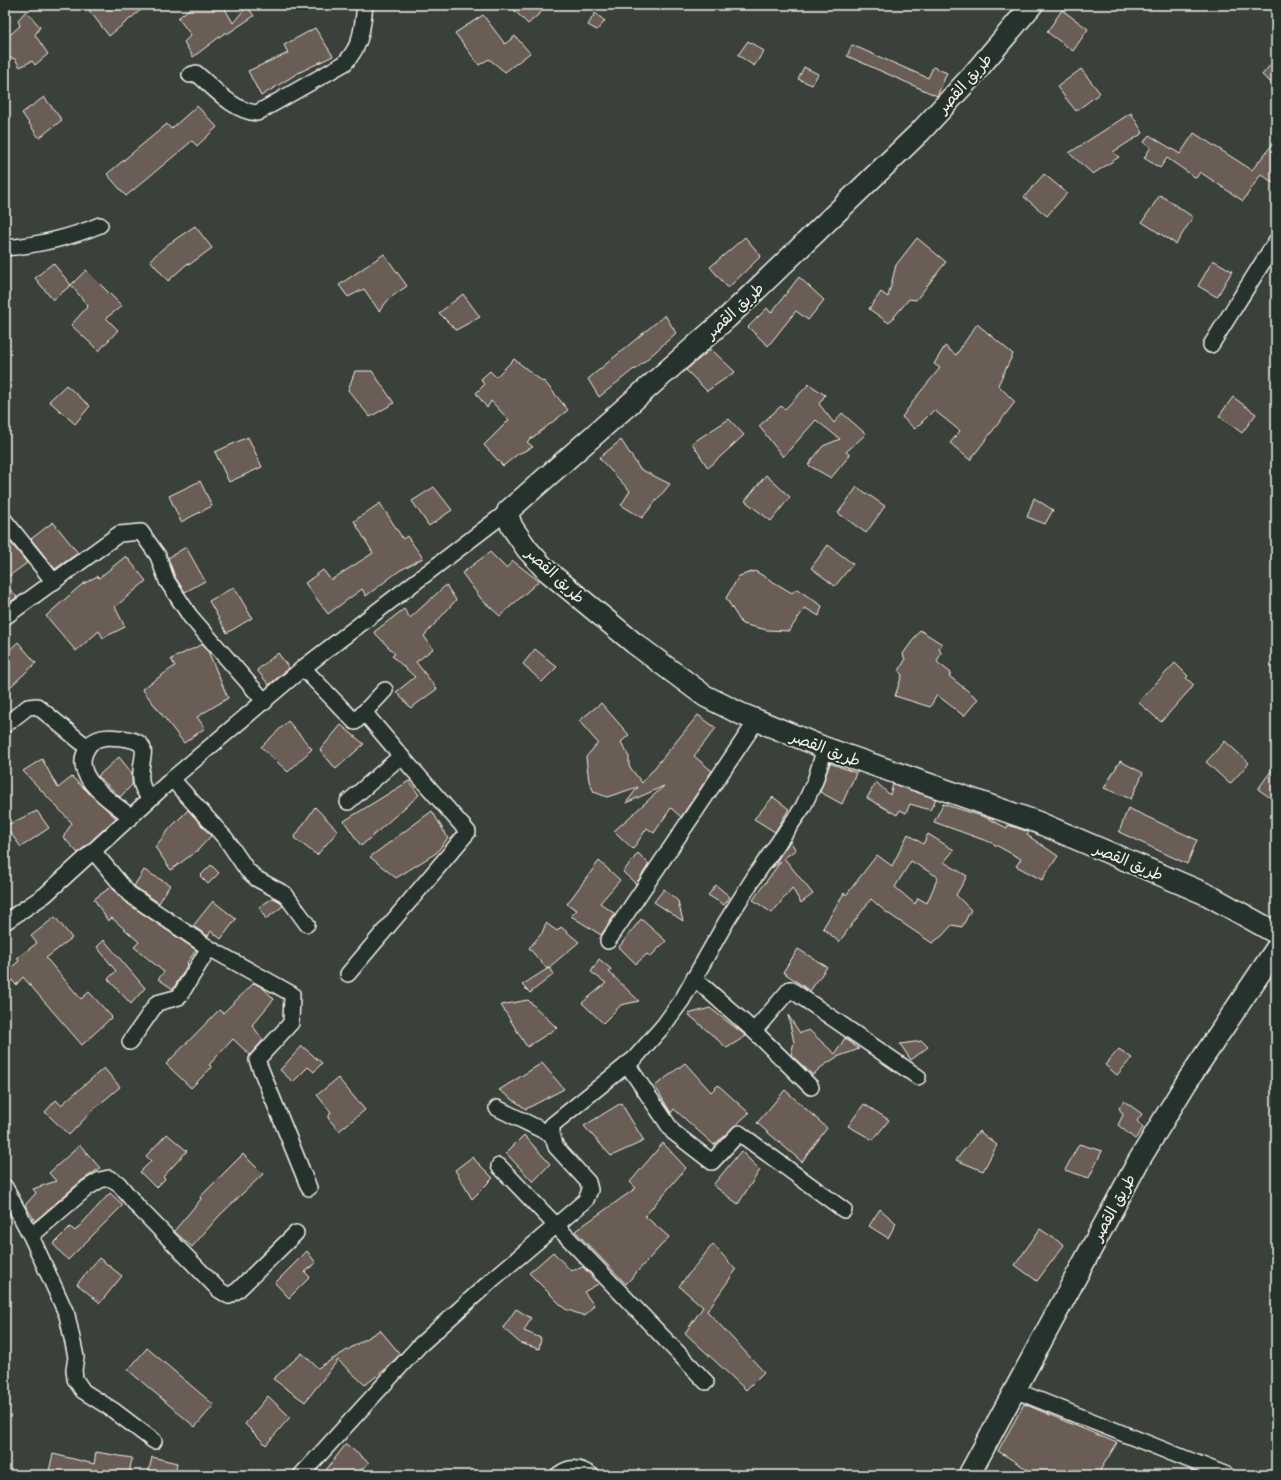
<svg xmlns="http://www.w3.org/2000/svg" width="1281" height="1480" font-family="'Indie Flower','Playpen Sans Arabic',sans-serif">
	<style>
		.building { fill: #695d57; stroke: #f4f1e8; fill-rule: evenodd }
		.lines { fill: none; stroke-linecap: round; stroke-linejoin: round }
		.street-casing { stroke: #f4f1e8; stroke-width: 18 }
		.secondary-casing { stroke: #f4f1e8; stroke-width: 24 }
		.street { stroke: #26332d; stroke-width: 15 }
		.secondary { stroke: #26332d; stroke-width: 21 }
		.labels { text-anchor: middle; stroke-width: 4; stroke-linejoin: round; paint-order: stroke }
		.street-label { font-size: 16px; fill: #f4f1e8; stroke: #26332d }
	</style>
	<rect width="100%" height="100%" fill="#3a403a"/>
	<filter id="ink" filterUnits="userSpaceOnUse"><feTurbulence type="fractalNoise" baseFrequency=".025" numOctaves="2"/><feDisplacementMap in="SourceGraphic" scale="8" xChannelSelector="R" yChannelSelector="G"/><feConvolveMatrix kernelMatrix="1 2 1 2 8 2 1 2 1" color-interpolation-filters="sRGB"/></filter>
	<g filter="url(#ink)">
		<g class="building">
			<polygon points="85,5 147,5 109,36"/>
			<polygon points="194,5 223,5 233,23 247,6 254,16 227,34 226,32 193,57 184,42 191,35 178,18"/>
			<polygon points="509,5 549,5 528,24"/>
			<polygon points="1062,10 1088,29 1073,51 1047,32"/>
			<polygon points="26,11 40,27 35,35 48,54 35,65 32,61 20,67 15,59 8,57 7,52 8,48 5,44 5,39 20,26 18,20"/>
			<polygon points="595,13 605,21 597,30 588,25"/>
			<polygon points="483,15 505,44 515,36 530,53 505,72 489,59 479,65 455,33"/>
			<polygon points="315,28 333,56 298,73 261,96 248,71 288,53 284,45"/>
			<polygon points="748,41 764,51 754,66 738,55"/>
			<polygon points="852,45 928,78 933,67 947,73 937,96 847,56"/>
			<polygon points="1276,58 1276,87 1262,75"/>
			<polygon points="804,67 818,74 812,85 798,79"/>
			<polygon points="1081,69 1100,93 1076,111 1057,87"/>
			<polygon points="44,97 62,120 39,138 22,113"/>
			<polygon points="197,106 217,127 197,146 192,141 126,196 107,174 167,124 171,129"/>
			<polygon points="1131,113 1143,133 1113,152 1119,157 1093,174 1069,153"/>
			<polygon points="1194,133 1252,170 1276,140 1276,185 1261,174 1243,201 1200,172 1196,178 1167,158 1160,168 1144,158 1151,147 1144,142 1149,135 1180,154"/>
			<polygon points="1044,174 1067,193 1047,216 1024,197"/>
			<polygon points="1160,195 1193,217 1176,244 1142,222"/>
			<polygon points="195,226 212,248 189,265 188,263 168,281 150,260 167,245"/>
			<polygon points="745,237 761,256 728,288 710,267"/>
			<polygon points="917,238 946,262 916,300 909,299 889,323 869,309 881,292 888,297 896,265"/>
			<polygon points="384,254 407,286 390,298 379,311 364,289 348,297 339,285"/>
			<polygon points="1213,260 1232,271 1217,297 1198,286"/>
			<polygon points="53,263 71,285 53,300 35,278"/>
			<polygon points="86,270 122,306 106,318 118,330 99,351 71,325 88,306 71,285"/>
			<polygon points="799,277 824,300 808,320 796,311 768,346 748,327 767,308 771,313"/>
			<polygon points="463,294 480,317 456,330 439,313"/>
			<polygon points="665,315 676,333 635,370 634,369 599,397 588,379"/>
			<polygon points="977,324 1013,354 998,385 1015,402 970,460 950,443 960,431 934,410 915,429 902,417 917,396 940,368 934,364 945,346 956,355"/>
			<polygon points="711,349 735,372 707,391 686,370"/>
			<polygon points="514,359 543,382 544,381 568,410 527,442 533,447 518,454 503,466 484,445 509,420 491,401 487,408 476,393 484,385 481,379 490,371 496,377"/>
			<polygon points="355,371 372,371 394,403 370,417 348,390"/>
			<polygon points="809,384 825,395 819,404 834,423 842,413 866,434 846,452 850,455 831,478 808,465 823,446 840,439 816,420 783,457 759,426 781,406 785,409"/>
			<polygon points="66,385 90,406 75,424 49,401"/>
			<polygon points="1233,397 1256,414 1242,433 1219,416"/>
			<polygon points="729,419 744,435 708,468 692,443"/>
			<polygon points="248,437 262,467 229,482 215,452"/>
			<polygon points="621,440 640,469 670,484 642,518 621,505 630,491 599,458"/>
			<polygon points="766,475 790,497 771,521 745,501"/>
			<polygon points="200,481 212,506 181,522 169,496"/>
			<polygon points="434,487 452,510 429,526 412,501"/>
			<polygon points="857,487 885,506 866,533 838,513"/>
			<polygon points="1034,498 1053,510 1045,524 1027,517"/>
			<polygon points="380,503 403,539 407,536 423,558 399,571 366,596 362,589 328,614 305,583 323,570 331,580 373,553 354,521"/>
			<polygon points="53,522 78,553 55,569 31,539"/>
			<polygon points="11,543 27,563 5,579 5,547"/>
			<polygon points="828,545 853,564 835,586 811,568"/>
			<polygon points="186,547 205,581 185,592 175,577 168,558"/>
			<polygon points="490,552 506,568 513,561 539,581 500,616 482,600 462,573"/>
			<polygon points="126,556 146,581 115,607 125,627 103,638 99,631 76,651 46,616 80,586 97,576 99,578"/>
			<polygon points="755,571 792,593 797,589 822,606 819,616 805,608 789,631 767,630 742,624 726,598 739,576"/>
			<polygon points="5,584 17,597 5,606"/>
			<polygon points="446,585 456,600 424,636 433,649 416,662 437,689 411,708 396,692 415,677 392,656 395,654 374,632 404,609 410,618"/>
			<polygon points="234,587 252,618 227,633 209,601"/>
			<polygon points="920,630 942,644 939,648 941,653 937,662 951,673 949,676 978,699 964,716 937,695 930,707 895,696 902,675 899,671 905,660 903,654"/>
			<polygon points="18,642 36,663 10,687 5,681 5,654"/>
			<polygon points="203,644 208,651 228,698 197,717 205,728 184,743 142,689 175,666 171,659"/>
			<polygon points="535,649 557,667 542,682 523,664"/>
			<polygon points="278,653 289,668 269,685 257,670"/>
			<polygon points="1175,663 1188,676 1186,678 1194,685 1161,722 1138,702"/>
			<polygon points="601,703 629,735 621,742 629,757 629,766 642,783 698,715 716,728 694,756 712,771 681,817 671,808 654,833 647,828 633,849 614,831 664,786 626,803 638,787 607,797 594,792 589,781 586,757 598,743 579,721"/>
			<polygon points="288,721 312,749 288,772 261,747"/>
			<polygon points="341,725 364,744 336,769 320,750"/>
			<polygon points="1225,741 1249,763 1230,784 1206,762"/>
			<polygon points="119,757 132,773 132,785 120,797 98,776"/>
			<polygon points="42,759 58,788 72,777 116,818 78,853 63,837 72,823 23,771"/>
			<polygon points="1120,761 1143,773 1131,799 1104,788"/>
			<polygon points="830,763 856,773 842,804 820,792"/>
			<polygon points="1276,764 1276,802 1258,789"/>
			<polygon points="409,781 419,795 361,846 344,821"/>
			<polygon points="876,782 890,795 893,784 936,799 930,810 910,804 906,813 900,810 897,815 867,798"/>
			<polygon points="773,797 789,809 775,832 754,819"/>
			<polygon points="943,804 985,817 1007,828 1008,825 1029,832 1027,835 1058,856 1042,880 1016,866 1021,859 992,843 934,822"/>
			<polygon points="315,807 338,831 317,855 294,838"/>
			<polygon points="1128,808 1197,840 1187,864 1119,832"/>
			<polygon points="188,810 211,836 198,850 171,870 155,847 171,827"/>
			<polygon points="37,811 49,828 21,847 5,826"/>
			<polygon points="432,811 448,838 436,853 396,878 370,857"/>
			<path d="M 908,834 L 923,844 L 928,834 L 954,850 L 944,862 L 967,876 L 956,895 L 971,910 L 962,927 L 952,925 L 942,936 L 932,943 L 886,912 L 871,899 L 839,942 L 823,928 L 844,893 L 846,895 L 877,855 L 892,866 ZM 911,861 L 938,877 L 927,903 L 918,898 L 915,904 L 895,887 Z"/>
			<polygon points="790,841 796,850 784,858 813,894 801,903 792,888 772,913 753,900 781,861 772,868"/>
			<polygon points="638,853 649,864 636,884 623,872"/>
			<polygon points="599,861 620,880 600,903 615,914 601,935 571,916 577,910 567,904"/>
			<polygon points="211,865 219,873 208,884 200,876"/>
			<polygon points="144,870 170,885 159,903 134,886"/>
			<polygon points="716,885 730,897 724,905 708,895"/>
			<polygon points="111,887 124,901 196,950 187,963 188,964 173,989 158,979 164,972 134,947 139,942 112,918 108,921 94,899"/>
			<polygon points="664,889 678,901 683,921 654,902"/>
			<polygon points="273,898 279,901 283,906 266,919 259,907"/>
			<polygon points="213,901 236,919 221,939 211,931 208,936 193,926"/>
			<polygon points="55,917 72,938 46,958 81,999 89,992 112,1017 82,1045 23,977 16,985 6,972 19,961 17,958 37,943 31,936"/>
			<polygon points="641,919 666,941 650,957 647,954 636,964 619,947"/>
			<polygon points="546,923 557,931 561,927 579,942 547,969 550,968 554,974 530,993 522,985 547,969 529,948 542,933"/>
			<polygon points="104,940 145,988 131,1004 108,979 116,971 97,947"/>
			<polygon points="798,949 827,967 810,991 783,972"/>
			<polygon points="599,959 611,969 609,972 639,1001 621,1005 603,1023 582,1003 606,983 591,972"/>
			<polygon points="254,983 263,988 274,999 252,1025 263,1040 250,1055 233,1039 209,1065 212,1067 191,1088 166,1064 219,1010 223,1013"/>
			<polygon points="528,1000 557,1028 527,1047 501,1005"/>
			<polygon points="710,1008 745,1035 746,1036 727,1048 688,1014"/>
			<polygon points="788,1015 800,1033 809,1030 835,1054 845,1038 859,1049 837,1057 820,1068 813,1075 791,1055 794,1042"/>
			<polygon points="922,1041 928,1047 911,1060 900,1044"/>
			<polygon points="302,1046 322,1063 314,1072 308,1067 293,1082 280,1070"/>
			<polygon points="1119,1049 1132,1058 1117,1075 1105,1065"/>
			<polygon points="542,1063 564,1089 526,1109 499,1090"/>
			<polygon points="685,1063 711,1092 718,1085 749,1113 714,1145 674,1109 671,1113 655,1086"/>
			<polygon points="104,1068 120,1087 94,1109 69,1135 45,1112 56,1100 61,1105"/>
			<polygon points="338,1078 365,1110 339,1131 328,1118 331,1112 317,1095"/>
			<polygon points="785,1090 827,1128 802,1162 757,1123"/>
			<polygon points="1124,1101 1142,1114 1137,1121 1143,1128 1135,1139 1118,1125 1123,1115 1119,1108"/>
			<polygon points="621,1103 644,1141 611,1156 584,1126"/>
			<polygon points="864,1104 889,1120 873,1140 848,1126"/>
			<polygon points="979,1131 997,1145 983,1171 956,1160"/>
			<polygon points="167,1134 187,1151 163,1177 165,1179 156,1188 140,1172 151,1161 146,1156"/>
			<polygon points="524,1135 550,1164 533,1182 506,1153"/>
			<polygon points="663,1143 686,1168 645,1216 669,1237 626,1284 575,1231 636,1188 630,1182"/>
			<polygon points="1079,1144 1102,1151 1089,1178 1065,1170"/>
			<polygon points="80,1145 100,1168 81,1181 35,1221 25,1205 36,1193 33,1189 56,1181 49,1173"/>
			<polygon points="741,1151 760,1170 738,1204 713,1185"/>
			<polygon points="243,1154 263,1174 219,1216 192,1247 174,1231 201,1199 200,1197"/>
			<polygon points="472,1157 493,1178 472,1199 455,1170"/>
			<polygon points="110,1193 123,1205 68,1260 53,1244 70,1227 75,1231"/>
			<polygon points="880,1209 896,1223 888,1238 869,1226"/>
			<polygon points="1040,1229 1064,1245 1037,1281 1015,1265"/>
			<polygon points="713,1244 736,1270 707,1311 764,1372 746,1390 685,1333 703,1307 679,1286"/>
			<polygon points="307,1251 316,1263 305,1272 310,1277 289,1298 275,1283"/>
			<polygon points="553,1252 571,1271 583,1267 598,1284 584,1292 594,1305 585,1316 565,1309 529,1273"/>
			<polygon points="99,1258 122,1276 100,1303 77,1284"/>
			<polygon points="516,1309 531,1318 524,1331 541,1338 539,1349 520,1343 503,1328"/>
			<polygon points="380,1330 400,1354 388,1367 365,1385 338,1360 305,1402 273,1379 302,1353 318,1368"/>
			<polygon points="147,1348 214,1405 195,1427 128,1370"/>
			<polygon points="268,1396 290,1417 266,1445 245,1424"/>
			<polygon points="1024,1404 1117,1443 1097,1475 1036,1475 998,1451"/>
			<polygon points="346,1444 369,1463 355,1475 332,1475 326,1470"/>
			<polygon points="96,1452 132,1458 129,1475 48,1475 53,1454 94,1464"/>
			<polygon points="152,1457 177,1463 175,1475 148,1475"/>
		</g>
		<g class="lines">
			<g class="street-casing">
				<g id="street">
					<path d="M 190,75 L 196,73 C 214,88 233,111 257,113 L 345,63 C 362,44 362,30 365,5"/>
					<path d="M 5,248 C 39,245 69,238 100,225"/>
					<polyline points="1211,345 1276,241"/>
					<polyline points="5,521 54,582"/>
					<polyline points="5,617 119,534 141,532 158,556 167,581 190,616 265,702"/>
					<polyline points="303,668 355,722 385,690"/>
					<polyline points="5,725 28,707 37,706 87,747"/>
					<polyline points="172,779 226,839 247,870 257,879 285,894 307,924"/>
					<polyline points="348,802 401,756 364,712"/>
					<path d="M 131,817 C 109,799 65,774 91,743 C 101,736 109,737 121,738 C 157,742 138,757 141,780 C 141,788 146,793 150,799"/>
					<polyline points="94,852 129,894 209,948 179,997 157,1003 130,1042"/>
					<polyline points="5,922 45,895 172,779 303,668 508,511"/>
					<polyline points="608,941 757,720"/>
					<polyline points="209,948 292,994 291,1023 257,1060 309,1188"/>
					<polyline points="348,974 468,832 401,756"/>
					<polyline points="694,978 754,1031 811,1087"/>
					<polyline points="754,1031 790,989 918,1077"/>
					<polyline points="627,1064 673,1132 712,1162 739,1133 844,1210"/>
					<polyline points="497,1108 552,1135"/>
					<polyline points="499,1166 706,1382"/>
					<polyline points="5,1187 31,1236 67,1315 76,1357 74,1370 75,1379 83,1391 113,1410 154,1441"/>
					<polyline points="31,1236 87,1188 100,1180 109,1178 118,1183 138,1207 219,1290 229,1296 238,1290 296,1233"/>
					<polyline points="1014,1390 1227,1475"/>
					<polyline points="301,1475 420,1345 493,1279 586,1200 590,1190 588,1182 556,1147 552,1135 552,1125 635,1058 664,1025 682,1000 726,922 755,876 803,807 815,781 825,748"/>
					<path d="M 558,1475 C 570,1466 579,1467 591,1475"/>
				</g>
			</g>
			<g class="secondary-casing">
				<g id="secondary">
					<polyline points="1032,5 971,77 920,132 727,318 508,511 509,519 512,527 527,549 546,570 634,643 705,696 739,713 825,748 1037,822 1208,895 1276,933"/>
					<polyline points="969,1475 1138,1162 1186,1083 1276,949"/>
				</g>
			</g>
			<use href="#street" class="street"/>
			<use href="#secondary" class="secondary"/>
		</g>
	</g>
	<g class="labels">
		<g class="street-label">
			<text transform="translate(964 83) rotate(-48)" y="6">طريق القصر</text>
			<text transform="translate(734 310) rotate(-43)" y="6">طريق القصر</text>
			<text transform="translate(556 575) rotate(43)" y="6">طريق القصر</text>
			<text transform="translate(826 748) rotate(21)" y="6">طريق القصر</text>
			<text transform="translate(1129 861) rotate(23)" y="6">طريق القصر</text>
			<text transform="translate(1113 1207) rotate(-61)" y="6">طريق القصر</text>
		</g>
	</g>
	<rect width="1281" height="1480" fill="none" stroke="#26332d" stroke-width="20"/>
	<rect x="10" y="10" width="1261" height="1460" fill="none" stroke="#f4f1e8" stroke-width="1.5" filter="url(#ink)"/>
</svg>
